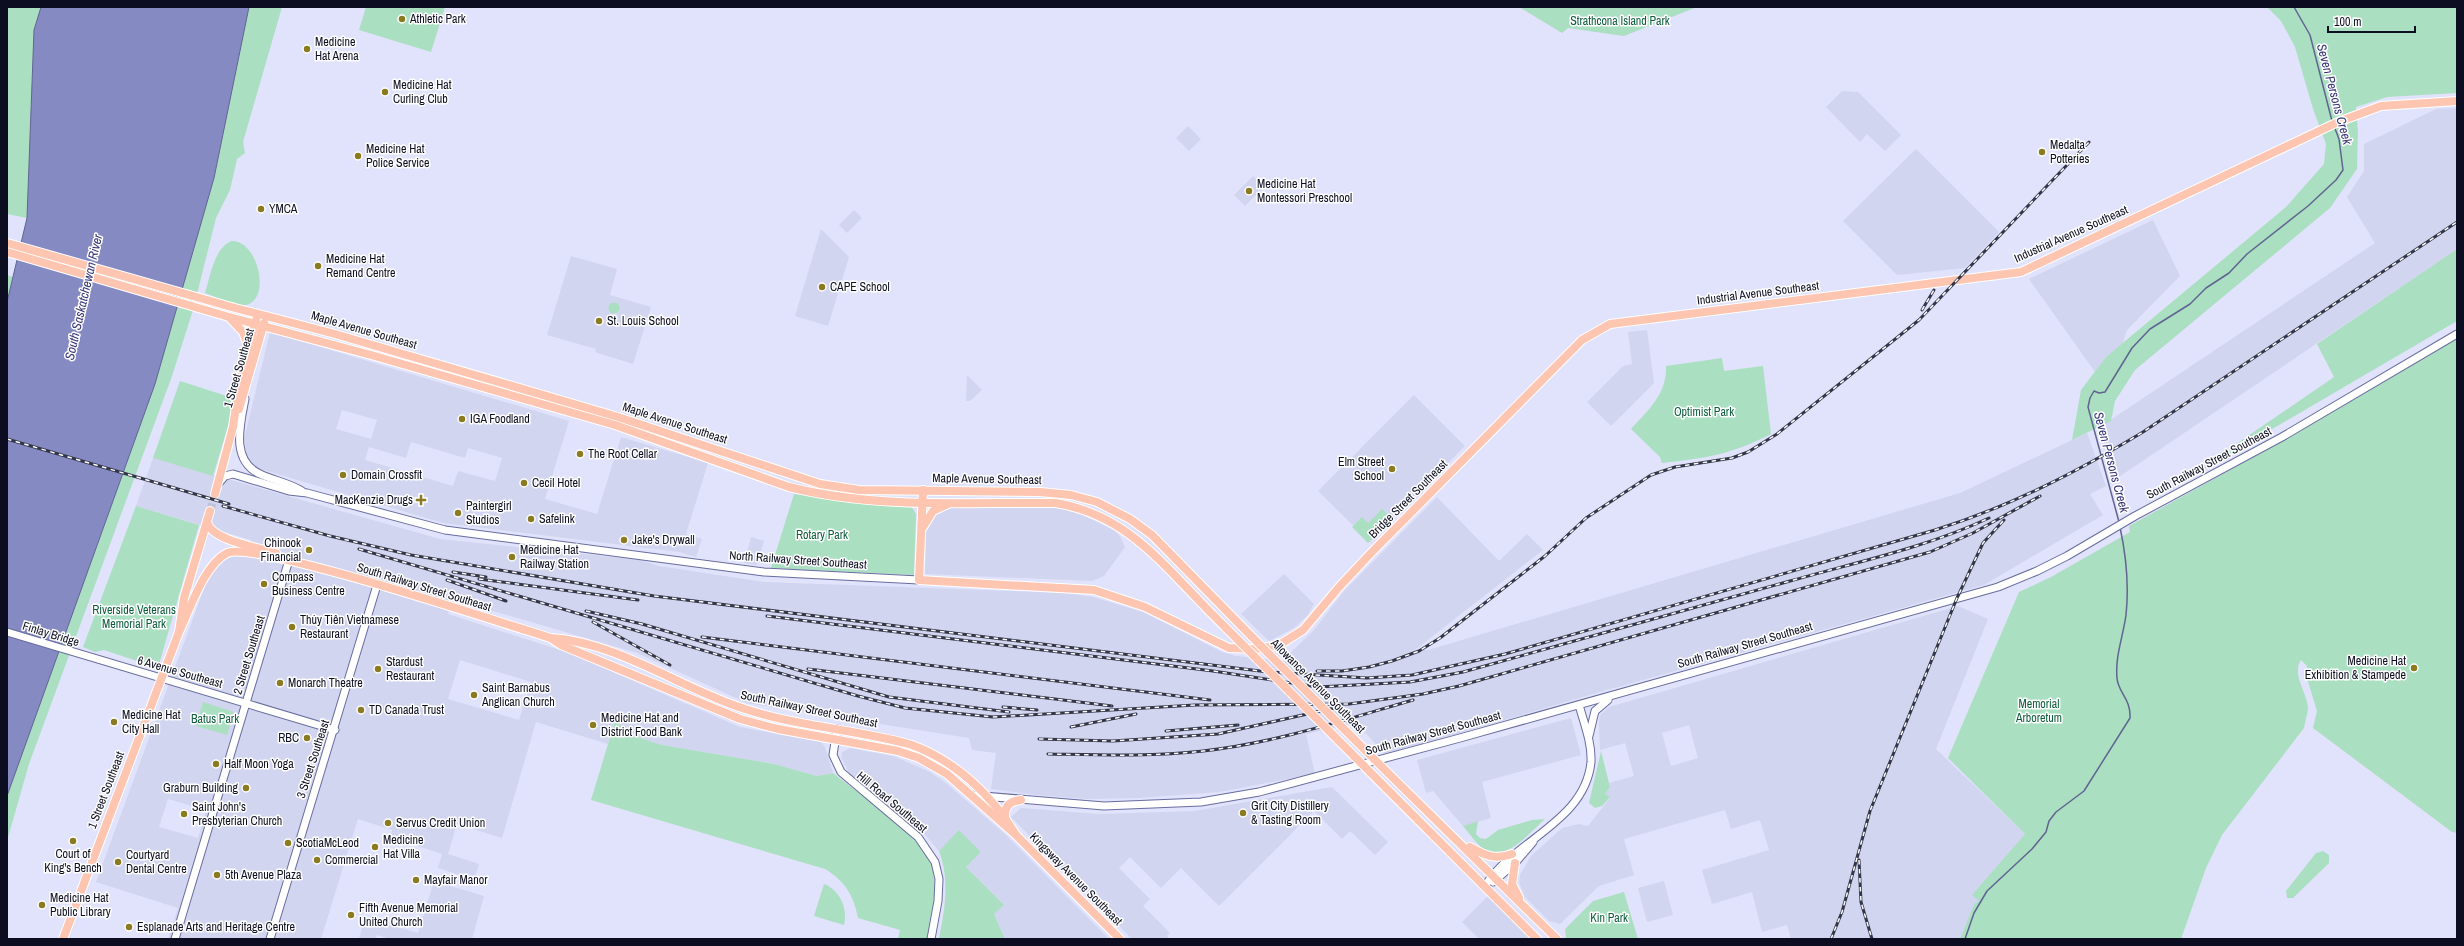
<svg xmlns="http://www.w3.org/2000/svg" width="2464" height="946" font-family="'Archivo Narrow',sans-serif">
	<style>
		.built { fill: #d2d5ef; fill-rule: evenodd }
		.green { fill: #abdfc1 }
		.water { fill: #858ac2; stroke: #616491 }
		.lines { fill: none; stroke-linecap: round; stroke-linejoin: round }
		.stream { stroke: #616491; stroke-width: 1.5 }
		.major-tunnel { stroke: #c0c3da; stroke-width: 8; stroke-dasharray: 8 4; stroke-linecap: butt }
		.minor-casing { stroke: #686c9f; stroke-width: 9 }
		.major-casing { stroke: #fff; stroke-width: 10 }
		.minor { stroke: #fff; stroke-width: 7 }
		.major { stroke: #fec5b1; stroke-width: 8 }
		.rail-casing { stroke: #333549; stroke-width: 3 }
		.rail { stroke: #fff; stroke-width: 1.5; stroke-dasharray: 4.5; stroke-linecap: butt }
		.major-bridge-casing { stroke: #fff; stroke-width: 10; stroke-linecap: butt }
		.major-bridge { stroke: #fec5b1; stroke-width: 8 }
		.poi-dot { fill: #8a7b21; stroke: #fff; stroke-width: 1.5 }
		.labels { text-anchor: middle; stroke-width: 3; stroke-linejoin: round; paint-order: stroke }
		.poi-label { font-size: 12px; fill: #0c0d20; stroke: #fff; text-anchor: start }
		.park-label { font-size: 12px; fill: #0d5d3c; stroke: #fff }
		.street-label { font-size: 12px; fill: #0c0d20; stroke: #fff }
		.water-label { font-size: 13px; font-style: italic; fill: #363579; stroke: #fff }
	</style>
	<rect width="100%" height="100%" fill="#e0e3fb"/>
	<g class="built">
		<polygon points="1842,91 1858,92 1901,135 1885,151 1867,134 1860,142 1826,107"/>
		<polygon points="2457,108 2457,249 2113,481 2100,427 2375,243 2347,197 2364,171 2364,144 2436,109"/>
		<polygon points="1188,126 1201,139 1189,151 1176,138"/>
		<polygon points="1916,149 1999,232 1965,268 1897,275 1843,221"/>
		<polygon points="1253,176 1264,187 1245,206 1234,195"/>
		<polygon points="854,210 862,218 847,233 839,225"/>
		<polygon points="2153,220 2180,276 2127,330 2123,343 2106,357 2095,372 2029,279"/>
		<polygon points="821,229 849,257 828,326 795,316"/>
		<polygon points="571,256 617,269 610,295 651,307 633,364 595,352 596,349 547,335"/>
		<polygon points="1647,330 1654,383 1611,426 1587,402 1623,366 1632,364 1628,332"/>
		<path d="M 270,332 L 569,421 L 545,499 L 597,514 L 621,437 L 708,463 L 686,534 L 702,539 L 696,557 L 679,552 L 443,523 L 257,468 L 247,455 L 244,439 ZM 342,410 L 377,420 L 371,439 L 336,429 ZM 411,442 L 465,458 L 468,448 L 502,458 L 495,481 L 458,471 L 453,486 L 365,460 L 369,447 L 406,458 Z"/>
		<polygon points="967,375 982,390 970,401 966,401"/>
		<polygon points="1414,395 1465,446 1370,542 1318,491"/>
		<path d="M 2087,433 L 2106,486 L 2090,494 L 2103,515 L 1984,585 L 1593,694 L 1386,755 L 1356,723 L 1306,734 L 1315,774 L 1219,792 L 1139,798 L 1087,799 L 1036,795 L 991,789 L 996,753 L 972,750 L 969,738 L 747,703 L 637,653 L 452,599 L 448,614 L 566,652 L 740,727 L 821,742 L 825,747 L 833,773 L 817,776 L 774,764 L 662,745 L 634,736 L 615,721 L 608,744 L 536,722 L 502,838 L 457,824 L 448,854 L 479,864 L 474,880 L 438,868 L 442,854 L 390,837 L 392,830 L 358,819 L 321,939 L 168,939 L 178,908 L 96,882 L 209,575 L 216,566 L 224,560 L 235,556 L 246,556 L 251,540 L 136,506 L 153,458 L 440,539 L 641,560 L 659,566 L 764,582 L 1066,593 L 1093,597 L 1143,612 L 1222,652 L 1236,656 L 1292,662 L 1287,656 L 1313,631 L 1345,590 L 1437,497 L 1499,561 L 1527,534 L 1543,550 L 1415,650 L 1428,650 L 1960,493 ZM 460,660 L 531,682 L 519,720 L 448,699 ZM 168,799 L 206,810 L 198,838 L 159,827 Z"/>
		<polygon points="948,507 1063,508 1077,512 1115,531 1120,536 1125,547 1104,576 1092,581 925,574 926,530 936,513"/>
		<polygon points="751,537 764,541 757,565 744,563"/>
		<polygon points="1284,574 1314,604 1308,615 1294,628 1269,641 1241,614"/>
		<path d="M 1958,606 L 1988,619 L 1936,749 L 2025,834 L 1973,895 L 1979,901 L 1974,904 L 1960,939 L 1791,939 L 1787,925 L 1762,932 L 1752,892 L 1712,904 L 1702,870 L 1769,850 L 1760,820 L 1731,829 L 1725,810 L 1624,839 L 1634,875 L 1599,886 L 1560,924 L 1549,921 L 1525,897 L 1519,882 L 1520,875 L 1531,856 L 1562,828 L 1579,824 L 1588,826 L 1610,798 L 1605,794 L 1610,787 L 1609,783 L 1634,776 L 1625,743 L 1600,750 L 1599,722 L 1600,715 L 1609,707 ZM 1689,725 L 1698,758 L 1671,766 L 1662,733 Z"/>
		<polygon points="1571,718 1581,755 1482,782 1491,818 1463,826 1433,791 1426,793 1417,760"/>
		<polygon points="850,748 893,756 930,772 946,783 1006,835 1109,939 1005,939 994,914 1003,904 966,867 981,852 959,831 939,851 920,829 849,773 841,757 842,752"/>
		<polygon points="1332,787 1388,842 1375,855 1350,831 1342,839 1314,811 1219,906 1181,868 1161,888 1130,857 1119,868 1150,899 1143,906 1170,933 1167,936 1169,939 1132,939 1011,817 1021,808 1099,814 1195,811"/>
		<polygon points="434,881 484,896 472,939 391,939 377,935 375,939 359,939 365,918 418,933"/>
		<polygon points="1664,881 1673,915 1647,922 1638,888"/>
		<polygon points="1489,895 1531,939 1479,939 1462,922"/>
	</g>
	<g class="green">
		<polygon points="7,7 41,7 34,30 27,218 7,214"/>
		<polygon points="249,7 282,7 243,142 245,153 237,159 230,190 216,218 193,310 172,376 29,764 7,841 7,796 155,384 214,178"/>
		<polygon points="366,7 445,7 431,52 359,30"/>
		<polygon points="1519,7 1697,7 1624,36 1568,28 1562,33"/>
		<polygon points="2267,7 2457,7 2457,93 2387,97 2356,107 2358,132 2357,169 2330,208 2135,370 2115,401 2111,421 2072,440 2081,390 2106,357 2286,207 2324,164 2326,144 2313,109 2295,47 2281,21"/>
		<path d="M 232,241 C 259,241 271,300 246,305 C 234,307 217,297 205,293 C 210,278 214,247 232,241 Z"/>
		<polygon points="2457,249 2457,321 2178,484 2334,377 2317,344"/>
		<polygon points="7,275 13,277 7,302"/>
		<circle cx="614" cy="308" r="5.5"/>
		<path d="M 2457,339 L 2457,833 L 2452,832 L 2313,728 L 2317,711 L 2306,675 L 2307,666 L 2301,660 C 2291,675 2308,693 2308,709 C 2307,715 2305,722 2304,728 L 2222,835 L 2206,868 L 2181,939 L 1960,939 L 1974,904 L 1979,901 L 1972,895 L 2025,834 L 1948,758 L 2019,592 L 2051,577 L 2130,532 L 2129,526 L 2286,439 Z"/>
		<path d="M 1722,358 L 1724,371 L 1763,366 L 1771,434 C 1730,455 1706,458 1662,463 L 1660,457 L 1631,429 C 1649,409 1667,394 1666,366 Z"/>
		<polygon points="180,381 236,399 213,476 153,458"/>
		<polygon points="794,494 857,503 911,506 916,514 914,575 771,568"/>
		<polygon points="136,506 199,525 158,668 104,650 95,652 83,647"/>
		<polygon points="1382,509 1392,519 1368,543 1352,527 1362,517 1368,523"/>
		<polygon points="203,702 234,712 227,735 196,726"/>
		<path d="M 615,721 L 634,736 L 662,745 L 774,764 L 817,776 L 833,773 C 855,791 921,837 930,861 C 939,885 933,914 927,939 L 898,939 L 900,930 L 858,918 C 854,896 845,881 825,869 L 591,800 Z"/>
		<polygon points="1601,751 1610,787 1605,794 1610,797 1602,806 1595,808 1589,803"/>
		<path d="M 1545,819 C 1531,831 1504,865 1483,849 C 1476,843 1469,833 1463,826 L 1478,821 L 1476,834 L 1480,838 L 1486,839 L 1498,830 L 1532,820 Z"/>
		<path d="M 959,830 L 981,852 L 966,867 L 1004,905 L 994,914 L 1005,939 L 939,939 C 945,909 950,880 939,851 Z"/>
		<polygon points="2323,851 2329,855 2329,863 2293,898 2287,898 2286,891 2316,853"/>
		<path d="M 824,884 C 840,890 848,909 844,925 L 814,916 Z"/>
		<polygon points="1624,892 1638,939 1566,938 1565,929 1593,901"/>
	</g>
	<polygon class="water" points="41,7 249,7 214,178 155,384 7,796 7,302 27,218 34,30"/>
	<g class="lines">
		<g class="stream">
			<polyline points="2294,7 2310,35 2332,121"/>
			<polyline points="2119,522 2088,407 2090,398 2094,391 2099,393 2105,392 2132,348 2150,329 2190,304 2206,288 2229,273 2247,254 2308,206 2336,180 2343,170 2339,139 2334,126"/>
			<path d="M 1965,939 L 1974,913 L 1987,891 L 2032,849 L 2046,832 L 2049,821 L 2056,812 L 2084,791 L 2130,718 C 2131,698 2118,693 2117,678 C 2115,656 2123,637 2126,615 C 2129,587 2126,555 2120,527"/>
		</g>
		<polyline class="major-tunnel" points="210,511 215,494"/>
		<g class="minor-casing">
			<g id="minor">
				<path d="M 245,399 C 240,425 230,462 262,475 C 276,481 289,483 302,491"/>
				<polyline points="218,484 225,476 233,474 289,491 307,493 445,530 764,572 919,580"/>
				<polyline points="7,632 335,730"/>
				<polyline points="837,729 833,755 841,772 918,837 935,862 939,879 938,901 931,939"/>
				<polyline points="1589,736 1595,711 1608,700"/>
				<polyline points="971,795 1104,806 1201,802 1259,792 1460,738 1998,587 2037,571 2067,556 2135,516 2282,437 2457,334"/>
				<polyline points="1493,882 1515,863 1533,842"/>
				<path d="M 1485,886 C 1514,840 1585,822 1591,762 C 1592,743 1584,723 1579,705"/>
				<polyline points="175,939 289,560"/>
				<polyline points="270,939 377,585"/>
			</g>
		</g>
		<g class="major-casing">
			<g id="major">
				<polyline points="7,243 235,308 335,334 618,417 820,484 859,490 1040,492 1071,495 1097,502 1130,519 1152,535 1254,639"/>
				<path d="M 7,252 L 229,317 L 371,355 L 615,425 L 789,487 C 875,509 967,502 1055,503 C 1125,514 1161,562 1208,610"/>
				<polyline points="230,318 243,332 248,346"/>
				<polyline points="239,409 264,323"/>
				<polyline points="923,490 919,580 1094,590 1145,607 1229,648 1256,649 1279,645 1303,630 1340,586 1371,553 1582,340 1610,324 2021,272 2338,122 2381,106 2457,101"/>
				<polyline points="215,494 233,427 239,386 256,320"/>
				<path d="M 207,521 C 209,540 260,548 276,553"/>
				<polyline points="923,527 933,511 948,504"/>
				<path d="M 179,632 C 190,609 204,565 227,553 C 254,540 507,625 551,638 C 616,642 681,688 742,708 C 797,727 856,729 912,745 C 955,761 992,795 1016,835"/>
				<polyline points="552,639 561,645 740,719 778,729 898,751 919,758 947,774 1016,835 1120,939"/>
				<polyline points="1387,772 1557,939"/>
				<polyline points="1391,793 1537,939"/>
				<path d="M 1005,818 C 1004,806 1010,801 1021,800"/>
				<path d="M 1470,847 C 1486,856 1495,860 1512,854"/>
				<polyline points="1515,863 1512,884 1519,898"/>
				<polyline points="63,939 179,632 184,598 210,511"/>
			</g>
		</g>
		<use href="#minor" class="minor"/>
		<use href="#major" class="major"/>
		<g class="rail-casing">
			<g id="rail">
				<polyline points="1922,310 1934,290"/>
				<polyline points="7,439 229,504"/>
				<path d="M 223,506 L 330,536 L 411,555 L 654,596 L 1268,672 L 1367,678 L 1412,675 L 1505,654 L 1935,530 C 2011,506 2075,473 2143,432 L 2457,222"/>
				<polyline points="359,549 858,696 905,708 993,717 1195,705 1349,704 1423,694 1459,686 1930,552 1973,533 2040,496"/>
				<polyline points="453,572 486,577"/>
				<polyline points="479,579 638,600"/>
				<polyline points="447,580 506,601"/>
				<polyline points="586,611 642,624 889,697 1009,712"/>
				<path d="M 767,616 L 1213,671 L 1318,687 L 1410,682 L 1463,672 C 1572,642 1681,611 1790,581 C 1857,562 1925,548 1989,518"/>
				<polyline points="593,622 670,665"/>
				<polyline points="702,637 1210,700"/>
				<polyline points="808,669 1112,706"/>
				<polyline points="1317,671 1342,671 1369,667 1392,661 1419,651 1440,638 1545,556 1586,518 1651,475 1675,467 1732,458 1748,452 1777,434 1919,320 2089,142"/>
				<polyline points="1003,707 1037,710"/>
				<polyline points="1071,727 1136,714"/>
				<polyline points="1166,731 1238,725"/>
				<polyline points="1039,739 1113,741 1218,734 1334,708"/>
				<path d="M 1048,754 C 1100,755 1151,757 1203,751 C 1275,743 1344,720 1413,700"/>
				<polyline points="1859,860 1861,902 1872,939"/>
				<polyline points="1831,939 1842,912 1870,811 1957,598 1983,543 2004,520"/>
			</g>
		</g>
		<use href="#rail" class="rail"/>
		<g class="major-bridge-casing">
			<g id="major-bridge">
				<polyline points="1208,610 1391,793"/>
				<polyline points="1254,639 1387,772"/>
			</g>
		</g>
		<use href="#major-bridge" class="major-bridge"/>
	</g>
	<g class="poi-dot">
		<circle cx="402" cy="19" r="4"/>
		<circle cx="307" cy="49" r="4"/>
		<circle cx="385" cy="92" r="4"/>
		<circle cx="2042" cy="152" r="4"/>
		<circle cx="358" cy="156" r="4"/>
		<circle cx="1249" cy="191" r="4"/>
		<circle cx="261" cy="209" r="4"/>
		<circle cx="318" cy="266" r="4"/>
		<circle cx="822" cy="287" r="4"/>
		<circle cx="599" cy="321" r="4"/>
		<circle cx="462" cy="419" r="4"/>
		<circle cx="580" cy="454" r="4"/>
		<circle cx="1392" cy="469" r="4"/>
		<circle cx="343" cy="475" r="4"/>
		<circle cx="524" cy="483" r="4"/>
		<path d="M419 494h4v4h4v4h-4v4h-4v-4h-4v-4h4z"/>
		<circle cx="458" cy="513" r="4"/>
		<circle cx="531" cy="519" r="4"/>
		<circle cx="624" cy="540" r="4"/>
		<circle cx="309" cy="550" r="4"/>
		<circle cx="512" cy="557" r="4"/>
		<circle cx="264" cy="584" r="4"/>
		<circle cx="292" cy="627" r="4"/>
		<circle cx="2414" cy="668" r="4"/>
		<circle cx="378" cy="669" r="4"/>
		<circle cx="280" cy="683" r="4"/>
		<circle cx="474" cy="695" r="4"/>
		<circle cx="361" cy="710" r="4"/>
		<circle cx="114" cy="722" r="4"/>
		<circle cx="593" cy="725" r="4"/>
		<circle cx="307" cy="738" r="4"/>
		<circle cx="216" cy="764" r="4"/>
		<circle cx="246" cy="788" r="4"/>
		<circle cx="1243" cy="813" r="4"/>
		<circle cx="184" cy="814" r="4"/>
		<circle cx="388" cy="823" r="4"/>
		<circle cx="73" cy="841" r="4"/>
		<circle cx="288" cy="843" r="4"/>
		<circle cx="375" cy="847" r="4"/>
		<circle cx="317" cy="860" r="4"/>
		<circle cx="118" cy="862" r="4"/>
		<circle cx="217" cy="875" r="4"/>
		<circle cx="416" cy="880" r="4"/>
		<circle cx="42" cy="905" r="4"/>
		<circle cx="351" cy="915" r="4"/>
		<circle cx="129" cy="927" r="4"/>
	</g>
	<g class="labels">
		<g class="poi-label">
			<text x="410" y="23">Athletic Park</text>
			<text x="315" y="46">Medicine<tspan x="315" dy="14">Hat Arena</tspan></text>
			<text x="393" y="89">Medicine Hat<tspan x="393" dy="14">Curling Club</tspan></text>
			<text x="2050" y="149">Medalta<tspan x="2050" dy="14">Potteries</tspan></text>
			<text x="366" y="153">Medicine Hat<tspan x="366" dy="14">Police Service</tspan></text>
			<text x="1257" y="188">Medicine Hat<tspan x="1257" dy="14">Montessori Preschool</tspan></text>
			<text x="269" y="213">YMCA</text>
			<text x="326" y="263">Medicine Hat<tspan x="326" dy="14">Remand Centre</tspan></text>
			<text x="830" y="291">CAPE School</text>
			<text x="607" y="325">St. Louis School</text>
			<text x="470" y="423">IGA Foodland</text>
			<text x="588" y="458">The Root Cellar</text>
			<text x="1384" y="466" text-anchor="end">Elm Street<tspan x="1384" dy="14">School</tspan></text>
			<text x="351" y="479">Domain Crossfit</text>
			<text x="532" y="487">Cecil Hotel</text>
			<text x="413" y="504" text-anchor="end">MacKenzie Drugs</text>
			<text x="466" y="510">Paintergirl<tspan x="466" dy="14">Studios</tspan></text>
			<text x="539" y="523">Safelink</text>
			<text x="632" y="544">Jake's Drywall</text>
			<text x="301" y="547" text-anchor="end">Chinook<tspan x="301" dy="14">Financial</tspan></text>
			<text x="520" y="554">Medicine Hat<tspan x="520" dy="14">Railway Station</tspan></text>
			<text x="272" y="581">Compass<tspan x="272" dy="14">Business Centre</tspan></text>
			<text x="300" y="624">Thủy Tiên Vietnamese<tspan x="300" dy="14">Restaurant</tspan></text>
			<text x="2406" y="665" text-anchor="end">Medicine Hat<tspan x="2406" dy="14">Exhibition &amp; Stampede</tspan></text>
			<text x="386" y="666">Stardust<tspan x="386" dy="14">Restaurant</tspan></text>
			<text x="288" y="687">Monarch Theatre</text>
			<text x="482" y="692">Saint Barnabus<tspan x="482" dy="14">Anglican Church</tspan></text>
			<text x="369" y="714">TD Canada Trust</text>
			<text x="122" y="719">Medicine Hat<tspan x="122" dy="14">City Hall</tspan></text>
			<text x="601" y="722">Medicine Hat and<tspan x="601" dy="14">District Food Bank</tspan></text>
			<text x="299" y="742" text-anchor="end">RBC</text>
			<text x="224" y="768">Half Moon Yoga</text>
			<text x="238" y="792" text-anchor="end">Graburn Building</text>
			<text x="1251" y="810">Grit City Distillery<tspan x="1251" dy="14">&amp; Tasting Room</tspan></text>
			<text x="192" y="811">Saint John's<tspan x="192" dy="14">Presbyterian Church</tspan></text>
			<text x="396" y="827">Servus Credit Union</text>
			<text x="383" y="844">Medicine<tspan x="383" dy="14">Hat Villa</tspan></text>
			<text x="296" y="847">ScotiaMcLeod</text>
			<text x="73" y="858" text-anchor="middle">Court of<tspan x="73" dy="14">King's Bench</tspan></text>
			<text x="126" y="859">Courtyard<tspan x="126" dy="14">Dental Centre</tspan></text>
			<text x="325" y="864">Commercial</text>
			<text x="225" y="879">5th Avenue Plaza</text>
			<text x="424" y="884">Mayfair Manor</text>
			<text x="50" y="902">Medicine Hat<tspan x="50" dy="14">Public Library</tspan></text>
			<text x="359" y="912">Fifth Avenue Memorial<tspan x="359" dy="14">United Church</tspan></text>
			<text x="137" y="931">Esplanade Arts and Heritage Centre</text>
		</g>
		<g class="park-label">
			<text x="1620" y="25">Strathcona Island Park</text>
			<text x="1704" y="416">Optimist Park</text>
			<text x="822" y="539">Rotary Park</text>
			<text x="134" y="614">Riverside Veterans<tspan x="134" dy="14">Memorial Park</tspan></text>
			<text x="2039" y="708">Memorial<tspan x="2039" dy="14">Arboretum</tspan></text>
			<text x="215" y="723">Batus Park</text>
			<text x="1609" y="922">Kin Park</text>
		</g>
		<g class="street-label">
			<text transform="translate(2071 234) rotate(-24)" y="4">Industrial Avenue Southeast</text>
			<text transform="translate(1758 293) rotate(-7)" y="4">Industrial Avenue Southeast</text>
			<text transform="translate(364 330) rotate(16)" y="4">Maple Avenue Southeast</text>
			<text transform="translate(239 368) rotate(-74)" y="4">1 Street Southeast</text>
			<text transform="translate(675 423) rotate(18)" y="4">Maple Avenue Southeast</text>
			<text transform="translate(2209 463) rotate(-28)" y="4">South Railway Street Southeast</text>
			<text transform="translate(987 479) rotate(1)" y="4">Maple Avenue Southeast</text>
			<text transform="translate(1408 499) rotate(-45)" y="4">Bridge Street Southeast</text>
			<text transform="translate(798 560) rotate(4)" y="4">North Railway Street Southeast</text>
			<text transform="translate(424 587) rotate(17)" y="4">South Railway Street Southeast</text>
			<text transform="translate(51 634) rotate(17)" y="4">Finlay Bridge</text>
			<text transform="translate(1745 645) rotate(-16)" y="4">South Railway Street Southeast</text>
			<text transform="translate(249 655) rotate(-73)" y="4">2 Street Southeast</text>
			<text transform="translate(180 672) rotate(16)" y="4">6 Avenue Southeast</text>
			<text transform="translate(1318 686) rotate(45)" y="4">Allowance Avenue Southeast</text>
			<text transform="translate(809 709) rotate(12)" y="4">South Railway Street Southeast</text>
			<text transform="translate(1433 733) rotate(-15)" y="4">South Railway Street Southeast</text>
			<text transform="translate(313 759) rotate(-72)" y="4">3 Street Southeast</text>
			<text transform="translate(106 790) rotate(-69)" y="4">1 Street Southeast</text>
			<text transform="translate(892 802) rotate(40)" y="4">Hill Road Southeast</text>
			<text transform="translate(1076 879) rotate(45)" y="4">Kingsway Avenue Southeast</text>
		</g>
		<g class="water-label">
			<text transform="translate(2335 94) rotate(75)" y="5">Seven Persons Creek</text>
			<text transform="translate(83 297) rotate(-77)" y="5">South Saskatchewan River</text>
			<text transform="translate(2112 462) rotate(75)" y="5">Seven Persons Creek</text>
		</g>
	</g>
	<rect width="2464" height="946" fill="none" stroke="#0c0d20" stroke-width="16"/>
	<path d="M2328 26v6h87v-6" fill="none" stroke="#0c0d20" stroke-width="2"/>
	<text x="2334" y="26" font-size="12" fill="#0c0d20" stroke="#ffffff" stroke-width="3" paint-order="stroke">100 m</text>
</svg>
